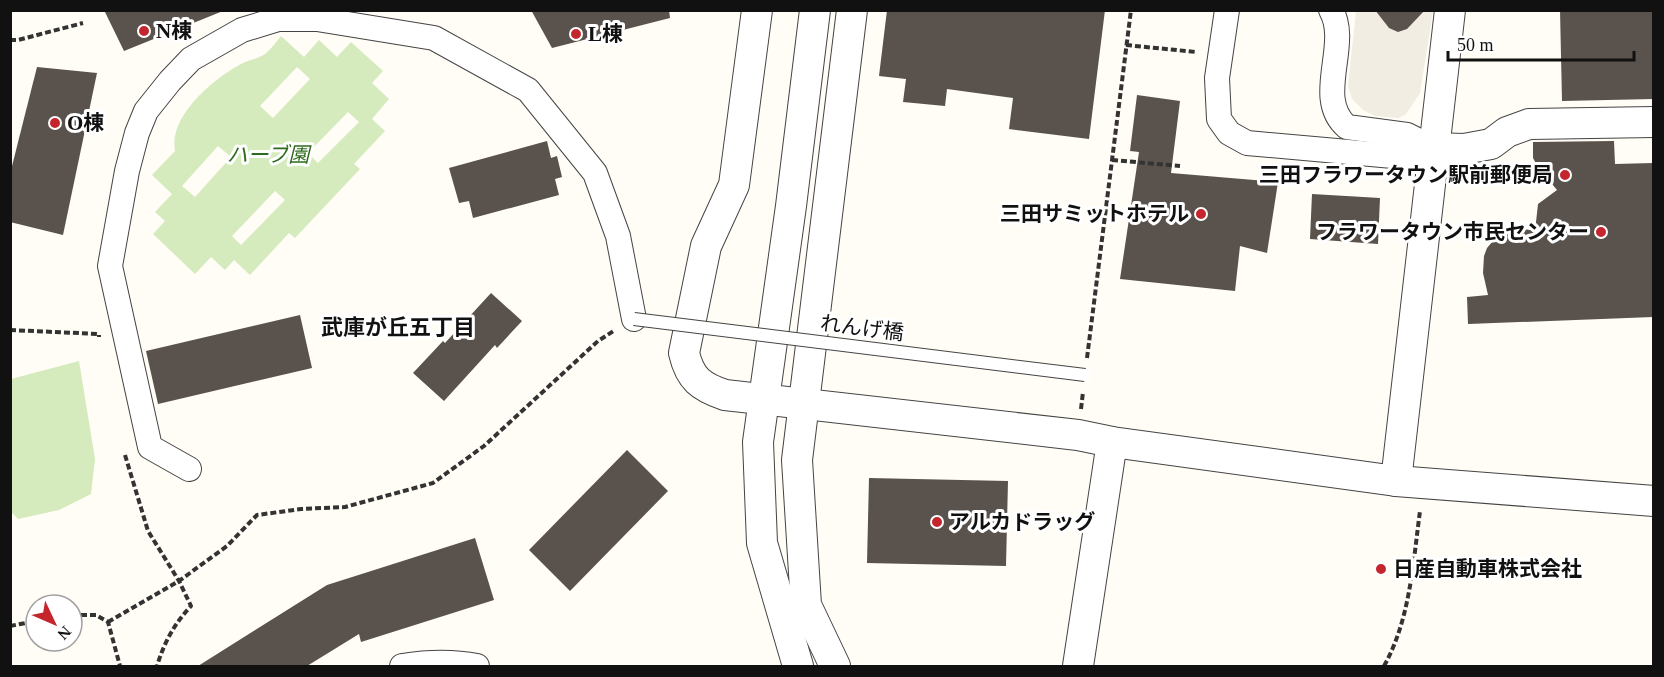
<svg xmlns="http://www.w3.org/2000/svg" width="1664" height="677" font-family="'Times New Roman','Noto Sans JP',serif">
	<style>
		.green { fill: #d5ebbd; fill-rule: evenodd }
		.plaza { fill: #f1ede2 }
		.building { fill: #5a524d }
		.lines { fill: none; stroke-linecap: round; stroke-linejoin: round }
		.minor-casing { stroke: #444; stroke-width: 26 }
		.tertiary-casing { stroke: #444; stroke-width: 32 }
		.path { stroke: #333; stroke-width: 4; stroke-dasharray: 6 3; stroke-linecap: butt }
		.minor { stroke: #fff; stroke-width: 24 }
		.tertiary { stroke: #fff; stroke-width: 30 }
		.service-bridge-casing { stroke: #444; stroke-width: 14; stroke-linecap: butt }
		.service-bridge { stroke: #fff; stroke-width: 12 }
		.poi-dot { fill: #c4262e; stroke: #fff; stroke-width: 2 }
		.labels { text-anchor: middle; stroke-width: 6; stroke-linejoin: round; paint-order: stroke }
		.poi-label { font-size: 21px; font-weight: bold; fill: #111; stroke: #fff; text-anchor: start }
		.park-label { font-size: 21px; font-style: italic; fill: #2f6b1f; stroke: #fff }
		.street-label { font-size: 21px; fill: #111; stroke: #fff }
		.neighbourhood-label { font-size: 22px; font-weight: bold; fill: #111; stroke: #fff }
	</style>
	<rect width="100%" height="100%" fill="#fffdf5"/>
	<g class="green">
		<path d="M 281,36 L 304,57 L 319,40 L 337,57 L 351,42 L 383,71 L 372,83 L 389,99 L 372,119 L 385,131 L 354,164 L 360,169 L 295,238 L 289,233 L 250,275 L 234,260 L 225,270 L 211,257 L 195,274 L 153,234 L 165,221 L 155,212 L 172,194 L 152,175 L 175,151 C 168,116 215,77 243,63 C 250,60 259,58 265,54 C 271,49 276,42 281,36 ZM 297,67 L 310,79 L 273,118 L 260,106 ZM 348,112 L 359,122 L 318,163 L 308,153 ZM 218,146 L 231,157 L 195,197 L 182,186 ZM 275,191 L 285,200 L 241,245 L 232,236 Z"/>
		<polygon points="79,361 95,459 91,494 59,510 18,519 11,512 11,379"/>
	</g>
	<polygon class="plaza" points="1356,11 1433,11 1420,93 1406,114 1399,118 1375,116 1363,110 1352,99 1348,86"/>
	<g class="building">
		<polygon points="104,10 223,10 223,11 124,51"/>
		<polygon points="531,10 669,10 670,18 552,48"/>
		<polygon points="887,10 1105,10 1089,139 1009,129 1013,98 947,89 945,106 903,102 906,79 879,76"/>
		<polygon points="1375,10 1425,10 1407,29 1398,32 1389,28"/>
		<polygon points="1560,10 1653,10 1653,99 1562,101"/>
		<polygon points="37,67 97,73 63,235 10,222 10,174"/>
		<polygon points="1137,95 1180,101 1171,173 1278,182 1267,253 1240,246 1235,291 1120,279 1139,152 1130,151"/>
		<polygon points="547,141 551,158 557,156 562,177 555,179 559,195 473,218 469,201 459,203 449,168"/>
		<polygon points="1614,141 1615,164 1653,163 1653,317 1468,324 1467,297 1488,295 1483,273 1484,256 1487,248 1499,234 1509,230 1518,228 1535,231 1538,204 1557,190 1538,167 1533,158 1533,142"/>
		<polygon points="1312,194 1380,198 1378,244 1310,239"/>
		<polygon points="491,293 522,321 497,348 495,345 444,401 413,373 443,341 445,343"/>
		<polygon points="300,315 312,368 158,404 146,351"/>
		<polygon points="627,450 668,491 570,591 529,550"/>
		<polygon points="869,478 1008,481 1006,566 867,563"/>
		<polygon points="475,538 494,600 361,642 359,634 307,666 198,666 327,585"/>
	</g>
	<g class="lines">
		<g class="minor-casing">
			<g id="minor">
				<polyline points="1227,10 1217,78 1219,119 1229,133 1247,143 1404,157 1433,148"/>
				<path d="M 1331,10 C 1351,45 1313,98 1347,127 L 1407,135 L 1433,148"/>
				<polyline points="189,469 150,447 110,266 127,171 137,133 146,111 170,81 191,59 242,30 278,19 317,19 434,38 528,90 595,173 618,236 634,319"/>
				<path d="M 402,666 C 427,662 452,661 477,666"/>
			</g>
		</g>
		<g class="tertiary-casing">
			<g id="tertiary">
				<path d="M 757,10 L 734,185 L 706,246 L 684,353 C 690,379 701,387 725,395 L 1078,435 L 1112,442 L 1396,481 L 1654,501"/>
				<polyline points="1433,148 1464,149 1491,144 1507,132 1529,124 1654,122"/>
				<polyline points="1396,481 1450,10"/>
				<polyline points="798,666 762,543 758,442 791,206 815,10"/>
				<polyline points="835,666 806,605 797,460 852,10"/>
				<polyline points="1078,666 1112,442"/>
			</g>
		</g>
		<g class="path">
			<polyline points="10,40 18,40 83,23"/>
			<polyline points="1126,45 1196,52"/>
			<polyline points="1112,160 1180,166"/>
			<polyline points="10,330 99,334 99,337"/>
			<polyline points="1087,358 1131,10"/>
			<polyline points="1081,409 1083,392"/>
			<path d="M 125,455 L 148,531 L 179,581 L 191,606 C 174,624 164,643 157,666"/>
			<polyline points="72,615 96,615 108,622 120,666"/>
			<polyline points="108,622 179,581 227,546 257,515 301,509 345,507 433,483 484,446 598,341 615,330"/>
			<polyline points="10,626 36,621"/>
			<path d="M 1384,666 C 1410,620 1413,563 1420,511"/>
		</g>
		<use href="#minor" class="minor"/>
		<use href="#tertiary" class="tertiary"/>
		<g class="service-bridge-casing">
			<polyline id="service-bridge" points="634,319 1085,375"/>
		</g>
		<use href="#service-bridge" class="service-bridge"/>
	</g>
	<g class="poi-dot">
		<circle cx="144" cy="31" r="6"/>
		<circle cx="576" cy="34" r="6"/>
		<circle cx="55" cy="123" r="6"/>
		<circle cx="1565" cy="175" r="6"/>
		<circle cx="1201" cy="214" r="6"/>
		<circle cx="1601" cy="232" r="6"/>
		<circle cx="937" cy="522" r="6"/>
		<circle cx="1381" cy="569" r="6"/>
	</g>
	<g class="labels">
		<g class="poi-label">
			<text x="156" y="38">N棟</text>
			<text x="588" y="41">L棟</text>
			<text x="67" y="130">O棟</text>
			<text x="1553" y="182" text-anchor="end">三田フラワータウン駅前郵便局</text>
			<text x="1189" y="221" text-anchor="end">三田サミットホテル</text>
			<text x="1589" y="239" text-anchor="end">フラワータウン市民センター</text>
			<text x="949" y="529">アルカドラッグ</text>
			<text x="1393" y="576">日産自動車株式会社</text>
		</g>
		<g class="park-label">
			<text x="268" y="162">ハーブ園</text>
		</g>
		<g class="street-label">
			<text transform="translate(862 328) rotate(7)" y="7">れんげ橋</text>
		</g>
		<g class="neighbourhood-label">
			<text x="398" y="335">武庫が丘五丁目</text>
		</g>
	</g>
	<rect width="1664" height="677" fill="none" stroke="#111111" stroke-width="24"/>
	<g transform="translate(54 623) rotate(134)"><circle r="28" fill="#ffffff" stroke="#a0a0a0" stroke-width="1.5"/>
	<path d="M0-4.5L10 22L0 15L-10 22Z" fill="#c4262e"/>
	<text y="-9" font-size="16" font-weight="bold" text-anchor="middle" fill="#111111">N</text>
	</g>
	<path d="M1448 51v9h186v-9" fill="none" stroke="#111111" stroke-width="3"/>
	<text x="1457" y="51" font-size="18" fill="#111111" stroke="#ffffff" stroke-width="4.5" paint-order="stroke">50 m</text>
</svg>
